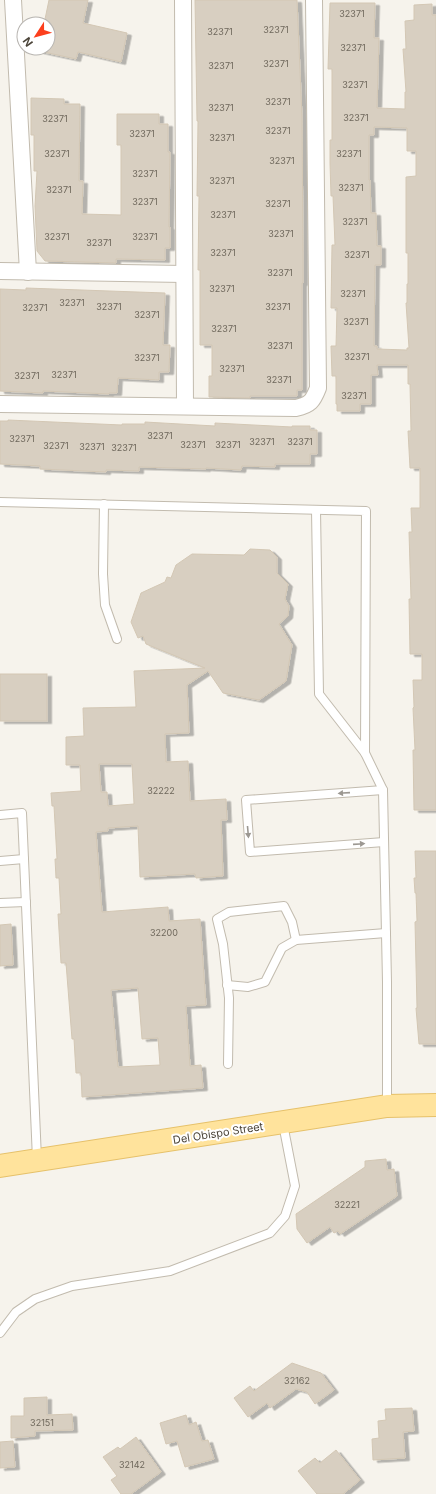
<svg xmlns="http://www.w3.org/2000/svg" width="436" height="1494" font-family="Inter,sans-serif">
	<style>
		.building { fill: #d8cfc1; stroke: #d3c7b4; fill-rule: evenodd; filter: url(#shadow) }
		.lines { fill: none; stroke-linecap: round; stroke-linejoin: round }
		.service-casing { stroke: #c2bbae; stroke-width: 10 }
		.minor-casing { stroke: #c2bbae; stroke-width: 18 }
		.primary-casing { stroke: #e6c16a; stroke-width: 24 }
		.service { stroke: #fff; stroke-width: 8 }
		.minor { stroke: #fff; stroke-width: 16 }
		.primary { stroke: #ffe39c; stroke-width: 22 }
		.oneway { fill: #9c9892 }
		.labels { text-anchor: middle; stroke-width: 4; stroke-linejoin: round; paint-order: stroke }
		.number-label { font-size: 9px; fill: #6e675b }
		.street-label { font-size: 11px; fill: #4b4439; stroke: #fff }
	</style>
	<defs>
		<filter id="shadow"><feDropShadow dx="4.5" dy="2.5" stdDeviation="0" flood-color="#0004"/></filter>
	</defs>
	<rect width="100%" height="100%" fill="#f6f3ec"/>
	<g class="building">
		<polygon points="49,0 88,0 83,23 127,33 121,62 78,52 76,59 39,51 40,48 48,48 48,24 44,24"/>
		<polygon points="195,0 297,0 302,117 303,252 303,283 302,283 302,390 297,390 297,396 250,396 250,398 209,397 209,376 212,376 212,345 200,345 200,270 198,270 199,196 197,196 198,121 197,121"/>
		<path d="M 330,3 L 375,3 L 374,38 L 379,38 L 377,108 L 405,109 L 405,92 L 406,92 L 403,49 L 406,49 L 405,21 L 414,20 L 414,5 L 432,4 L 432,15 L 436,15 L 436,810 L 414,810 L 413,750 L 415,750 L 413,708 L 414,707 L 413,680 L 422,680 L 422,654 L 410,654 L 409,599 L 411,599 L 409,532 L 412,532 L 411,508 L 420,508 L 420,468 L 410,468 L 408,431 L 411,431 L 410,384 L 408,384 L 408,365 L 377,365 L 378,375 L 371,375 L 371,404 L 360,404 L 360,411 L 337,411 L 337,404 L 336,404 L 336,376 L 332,376 L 331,346 L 336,346 L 337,308 L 331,308 L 332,245 L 335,245 L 333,196 L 331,196 L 330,163 L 330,140 L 332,140 L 332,69 L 328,69 ZM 374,127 L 407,128 L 407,151 L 416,151 L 416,176 L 406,177 L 406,253 L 408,253 L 408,284 L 407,284 L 407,303 L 406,303 L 409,348 L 407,348 L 407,350 L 377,349 L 377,346 L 374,346 L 375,265 L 381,265 L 381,246 L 377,246 L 376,213 L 371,213 L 370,180 L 369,180 L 369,135 L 374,135 Z"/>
		<polygon points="31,98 64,99 64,104 80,104 79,181 83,181 82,214 121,215 121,145 117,145 117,114 159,114 159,124 168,124 168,152 170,152 169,227 170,227 170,248 165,248 165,260 116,259 116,263 45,261 37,251 35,206 37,171 34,171 34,135 31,135"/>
		<polygon points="26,288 165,293 163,345 170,345 169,372 159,372 159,380 118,378 117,393 109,393 109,394 43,391 43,393 0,391 0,289 26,290"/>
		<polygon points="8,420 122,425 122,424 145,424 145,422 215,426 215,423 292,427 292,426 310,426 310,430 317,430 317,454 310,454 310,464 275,464 275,467 242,466 241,470 206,468 206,469 139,467 139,471 106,470 106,472 40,469 40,466 0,464 0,421 8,421"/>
		<path d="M 250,549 L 270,550 L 277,557 L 277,573 L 288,584 L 285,599 L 289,606 L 288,616 L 279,624 L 292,645 L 286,681 L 259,700 L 223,693 L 208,671 L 187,685 L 189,733 L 165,734 L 166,762 L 188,761 L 190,801 L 226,799 L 227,820 L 221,820 L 223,876 L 196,878 L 195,874 L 140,877 L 138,826 L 108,828 L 108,831 L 96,832 L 102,912 L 168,907 L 169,921 L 200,919 L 206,1005 L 186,1006 L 190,1066 L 201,1065 L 203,1088 L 82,1097 L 81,1073 L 76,1073 L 74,1039 L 72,1039 L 66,963 L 61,963 L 58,914 L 61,914 L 59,878 L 56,878 L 55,859 L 57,859 L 54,806 L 52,806 L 51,793 L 81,791 L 80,765 L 66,765 L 66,737 L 84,736 L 83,708 L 136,707 L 134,671 L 205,668 L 146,644 L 143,636 L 138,638 L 131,622 L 141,593 L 165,582 L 167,577 L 171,578 L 176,565 L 192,554 L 244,555 ZM 99,764 L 132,764 L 134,804 L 108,806 L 107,792 L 101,792 ZM 138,988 L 142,1039 L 158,1038 L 160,1065 L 118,1067 L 111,990 Z"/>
		<rect x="0" y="674" width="47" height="47"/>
		<polygon points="415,851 436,851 436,1044 419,1044 416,1008 417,1008 415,922 417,921 416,893 415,893 414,878 416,878"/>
		<polygon points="11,924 13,965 0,966 0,925"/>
		<polygon points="386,1159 387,1170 394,1169 397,1196 340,1234 338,1231 334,1233 330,1227 307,1243 297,1229 296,1214 365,1167 365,1161"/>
		<polygon points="292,1363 321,1373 334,1390 315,1404 307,1392 296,1389 270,1408 267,1403 248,1417 234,1398 250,1386 254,1391"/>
		<polygon points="47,1397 47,1415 72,1414 73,1430 35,1431 35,1436 11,1438 11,1416 24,1416 24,1398"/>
		<polygon points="412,1408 414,1431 403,1432 405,1458 373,1460 372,1439 379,1438 378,1421 386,1420 385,1409"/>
		<polygon points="186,1415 189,1425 196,1422 202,1441 208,1440 214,1459 185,1467 177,1441 166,1444 160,1423"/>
		<polygon points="136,1437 161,1472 131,1494 121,1494 111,1480 117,1476 103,1457 118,1447 120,1449"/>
		<polygon points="13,1441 15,1467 0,1468 0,1442"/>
		<polygon points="336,1450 360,1480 343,1494 317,1494 298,1471 315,1458 320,1463"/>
	</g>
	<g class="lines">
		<g class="service-casing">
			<g id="service">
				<polyline points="0,502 366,511 365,753"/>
				<polyline points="104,504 103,574 105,605 117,639"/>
				<polyline points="316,510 319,694 365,753 383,790 387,982 387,1106"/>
				<polyline points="383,790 246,800 250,852 384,842"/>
				<polyline points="0,815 22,813 37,1159"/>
				<polyline points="0,861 24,859"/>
				<polyline points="0,903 26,902"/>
				<polyline points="227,985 248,987 265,982 282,948 296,940"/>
				<polyline points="228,1064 229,998 223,944 217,919 229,912 284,906 292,922 296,940 386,933"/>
				<polyline points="0,1333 16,1312 35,1299 72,1286 170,1271 270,1233 285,1216 295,1186 283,1124"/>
			</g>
		</g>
		<g class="minor-casing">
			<g id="minor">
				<polyline points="13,0 28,272"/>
				<polyline points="183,0 185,406"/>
				<polyline points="0,271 184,274"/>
				<path d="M 0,404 L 296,408 C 310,405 313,401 318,388 L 314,0"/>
			</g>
		</g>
		<g class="primary-casing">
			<polyline id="primary" points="0,1166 387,1106 436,1105"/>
		</g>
		<use href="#service" class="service"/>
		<use href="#minor" class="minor"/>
		<use href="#primary" class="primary"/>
	</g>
	<defs><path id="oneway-solid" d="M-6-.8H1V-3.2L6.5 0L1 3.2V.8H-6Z"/></defs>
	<g class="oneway">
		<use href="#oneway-solid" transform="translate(344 793) rotate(176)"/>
		<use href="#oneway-solid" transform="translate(248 832) rotate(85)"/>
		<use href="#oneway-solid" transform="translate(359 844) rotate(-4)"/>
	</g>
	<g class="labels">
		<g class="number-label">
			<text x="352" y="17">32371</text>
			<text x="276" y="33">32371</text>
			<text x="220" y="35">32371</text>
			<text x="353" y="51">32371</text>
			<text x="276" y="67">32371</text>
			<text x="221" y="69">32371</text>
			<text x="355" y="88">32371</text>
			<text x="278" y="105">32371</text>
			<text x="221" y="111">32371</text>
			<text x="356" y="121">32371</text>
			<text x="55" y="122">32371</text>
			<text x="278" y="134">32371</text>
			<text x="142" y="137">32371</text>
			<text x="222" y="141">32371</text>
			<text x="57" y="157">32371</text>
			<text x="349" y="157">32371</text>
			<text x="282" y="164">32371</text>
			<text x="145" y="177">32371</text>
			<text x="222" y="184">32371</text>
			<text x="351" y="191">32371</text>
			<text x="59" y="193">32371</text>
			<text x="145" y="205">32371</text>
			<text x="278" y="207">32371</text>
			<text x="223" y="218">32371</text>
			<text x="355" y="225">32371</text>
			<text x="281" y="237">32371</text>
			<text x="57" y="240">32371</text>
			<text x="145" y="240">32371</text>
			<text x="99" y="246">32371</text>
			<text x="223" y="256">32371</text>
			<text x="357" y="258">32371</text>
			<text x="280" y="276">32371</text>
			<text x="222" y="292">32371</text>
			<text x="353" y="297">32371</text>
			<text x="72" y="306">32371</text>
			<text x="109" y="310">32371</text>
			<text x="278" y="310">32371</text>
			<text x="35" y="311">32371</text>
			<text x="147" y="318">32371</text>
			<text x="356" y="325">32371</text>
			<text x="224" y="332">32371</text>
			<text x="280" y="349">32371</text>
			<text x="357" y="360">32371</text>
			<text x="147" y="361">32371</text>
			<text x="232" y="372">32371</text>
			<text x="64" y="378">32371</text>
			<text x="27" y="379">32371</text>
			<text x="279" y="383">32371</text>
			<text x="354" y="399">32371</text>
			<text x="160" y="439">32371</text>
			<text x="22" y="442">32371</text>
			<text x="262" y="445">32371</text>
			<text x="300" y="445">32371</text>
			<text x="193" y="448">32371</text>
			<text x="228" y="448">32371</text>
			<text x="56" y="449">32371</text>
			<text x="92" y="450">32371</text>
			<text x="124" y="451">32371</text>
			<text x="161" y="794">32222</text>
			<text x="164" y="936">32200</text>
			<text x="347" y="1208">32221</text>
			<text x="297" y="1384">32162</text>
			<text x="42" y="1426">32151</text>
			<text x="132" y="1468">32142</text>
		</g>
		<g class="street-label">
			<text transform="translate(218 1133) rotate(-9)" y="4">Del Obispo Street</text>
		</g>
	</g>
	<g transform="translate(36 36) rotate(234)"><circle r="19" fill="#ffffff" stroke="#b7b4b0"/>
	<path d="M0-3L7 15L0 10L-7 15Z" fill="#fc3f1d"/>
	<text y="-6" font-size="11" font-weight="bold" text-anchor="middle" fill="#4b4439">N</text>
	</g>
</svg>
